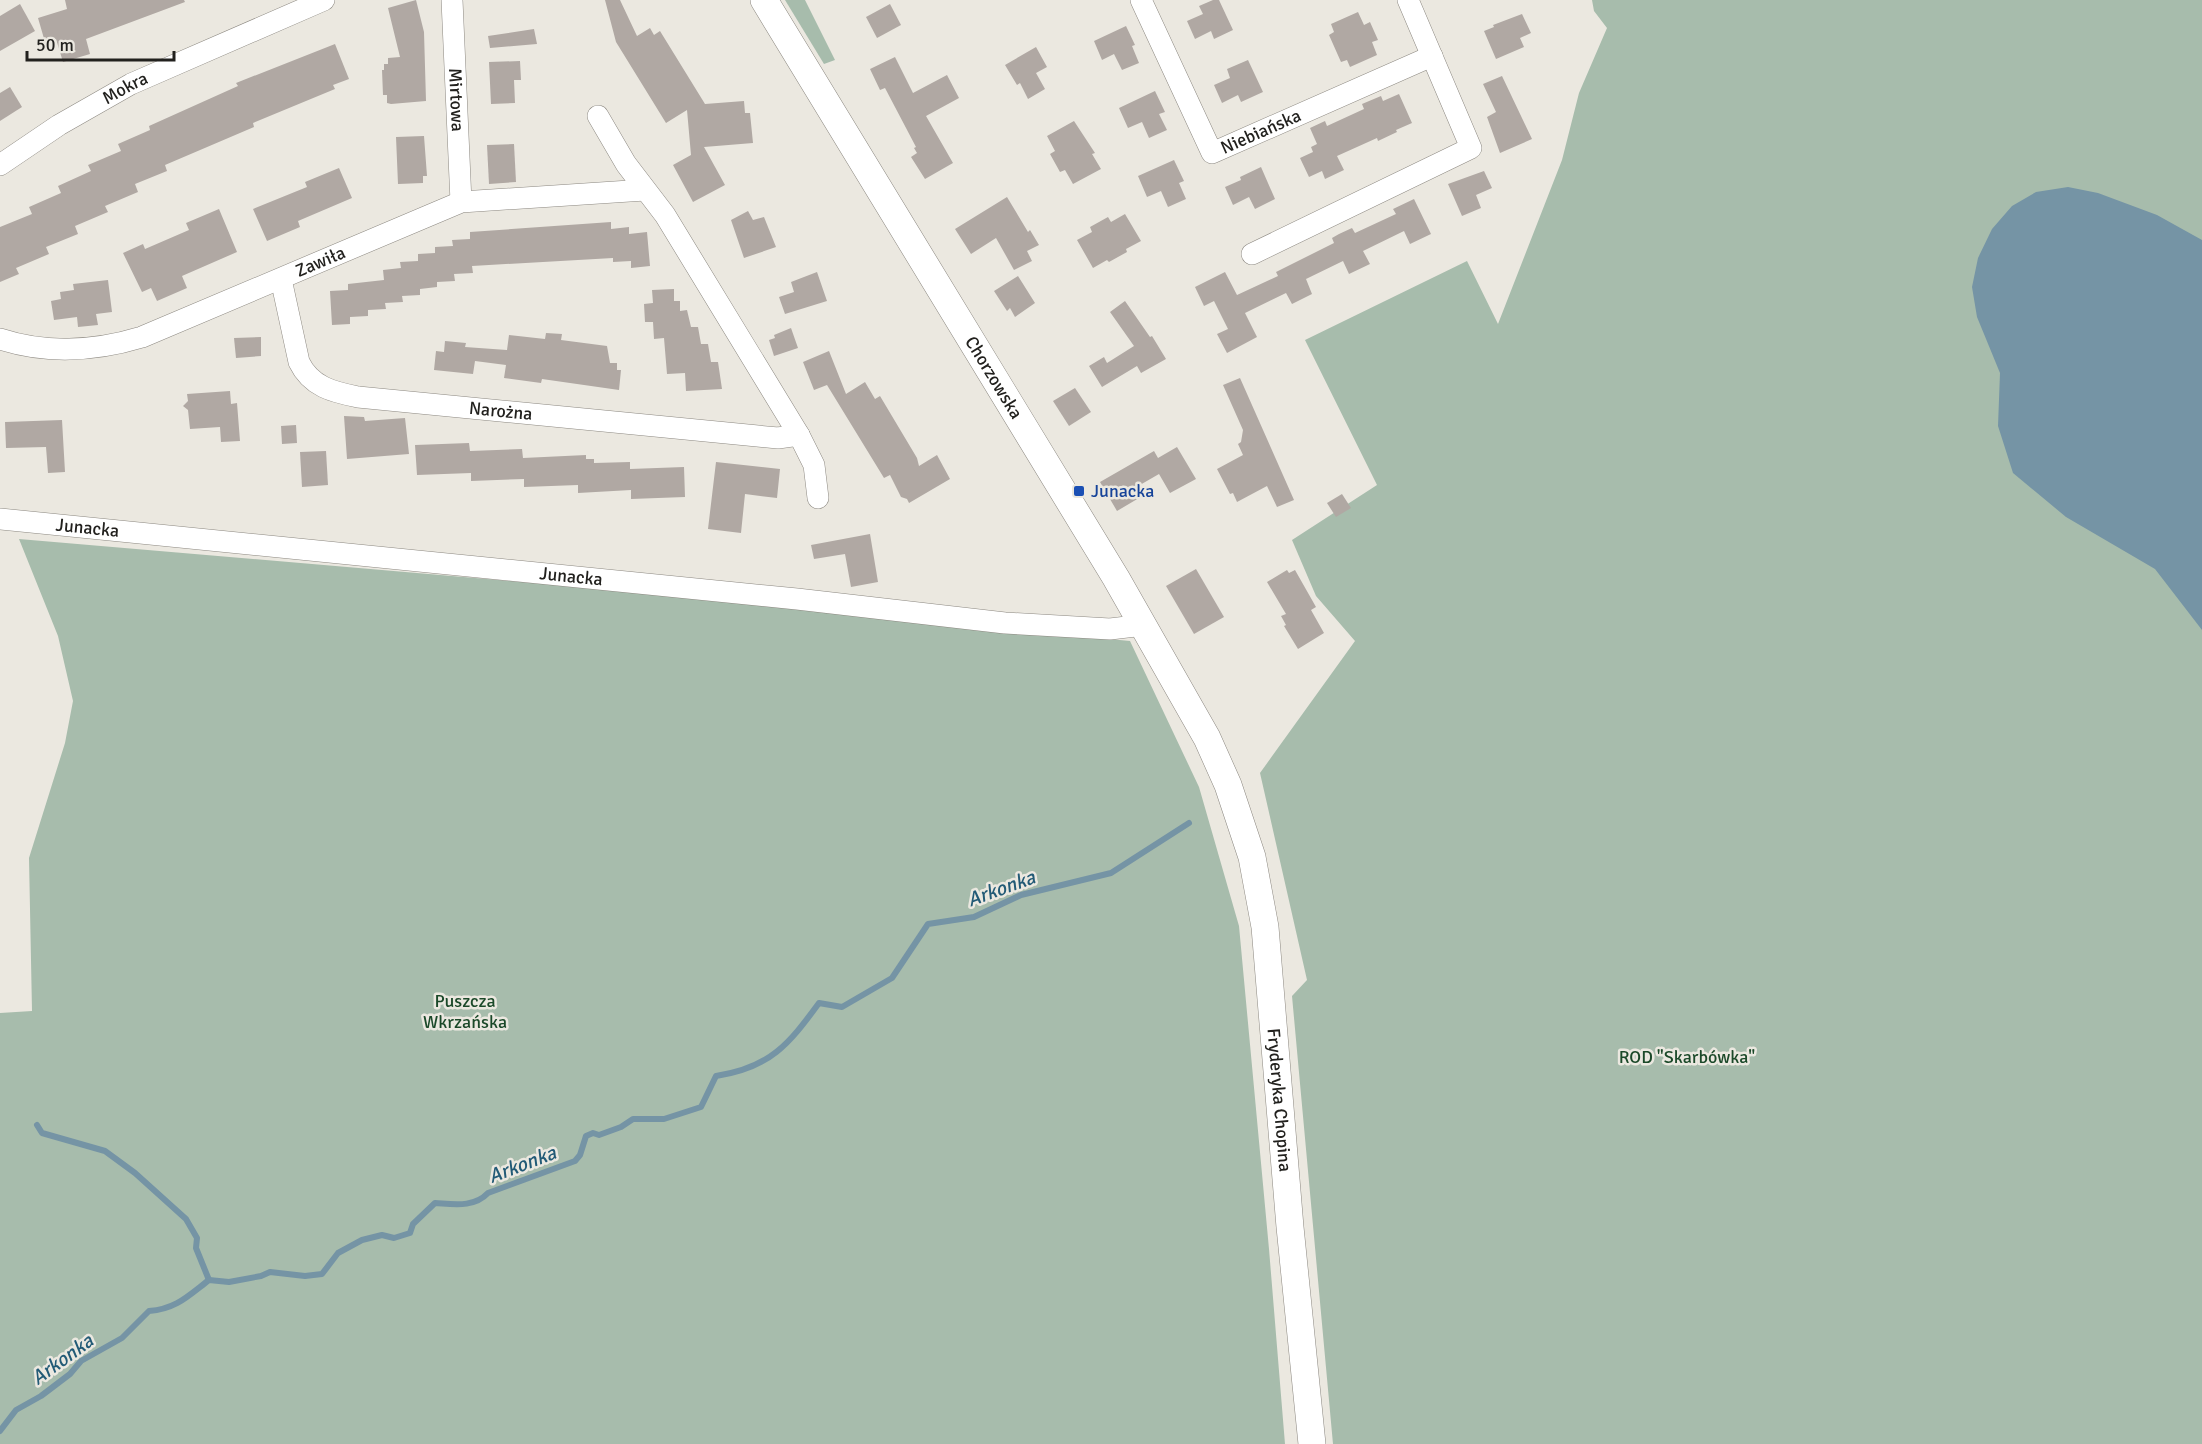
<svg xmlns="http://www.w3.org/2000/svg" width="2202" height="1444" font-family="Signika,sans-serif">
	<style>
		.green { fill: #a7bcac }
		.water { fill: #7594a5 }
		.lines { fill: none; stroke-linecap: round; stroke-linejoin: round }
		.stream { stroke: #7594a5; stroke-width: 6 }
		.building { fill: #b0a8a3 }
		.minor-casing { stroke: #8c8881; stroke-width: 22 }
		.tertiary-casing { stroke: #8c8881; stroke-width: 28 }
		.minor { stroke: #fff; stroke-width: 21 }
		.tertiary { stroke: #fff; stroke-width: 27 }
		.transit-dot { fill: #1a4fb4; stroke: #ebe8e0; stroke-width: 2 }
		.labels { text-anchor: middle; stroke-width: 5; stroke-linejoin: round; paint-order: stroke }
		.street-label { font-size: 18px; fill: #22211e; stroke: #ebe8e0 }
		.transit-label { font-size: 18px; fill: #164399; stroke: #ebe8e0; text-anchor: start }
		.park-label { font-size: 18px; fill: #1b4929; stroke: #ebe8e0 }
		.water-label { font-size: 20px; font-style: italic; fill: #225a76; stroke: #ebe8e0 }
	</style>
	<rect width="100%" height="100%" fill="#ebe8e0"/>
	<g class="green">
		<polygon points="785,0 805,0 835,60 824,64"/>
		<polygon points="1592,0 2202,0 2202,1444 1333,1444 1292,996 1307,980 1260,773 1355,641 1316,596 1292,540 1377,485 1305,340 1467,261 1498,324 1562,160 1579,93 1607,28 1594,11"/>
		<polygon points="19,539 523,582 1130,641 1199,787 1239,926 1269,1249 1285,1444 0,1444 0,1013 32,1011 29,858 65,743 73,701 58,636"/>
	</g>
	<polygon class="water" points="2068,187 2098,193 2157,215 2202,240 2202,630 2155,569 2066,517 2013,473 1998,426 2000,373 1977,317 1972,287 1978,258 1992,229 2012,206 2036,192"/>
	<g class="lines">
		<g class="stream">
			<polyline points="37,1125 42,1133 105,1151 135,1173 186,1219 197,1238 196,1248 209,1280"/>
			<path d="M 0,1431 L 16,1410 L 41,1396 L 70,1374 L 81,1361 L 122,1338 L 149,1311 C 176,1309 188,1296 209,1280 L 229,1282 L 261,1276 L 270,1272 L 305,1276 L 322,1274 L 338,1253 L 362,1240 L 382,1235 L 394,1238 L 410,1233 L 413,1224 L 435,1203 C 453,1204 474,1208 488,1193 L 575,1161 L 580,1155 L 586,1136 L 593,1133 L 599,1135 L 621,1127 L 633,1119 L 664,1119 L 701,1107 L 716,1076 C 770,1068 789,1044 819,1003 L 842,1007 L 892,978 L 928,924 L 974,917 L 1021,895 L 1111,873 L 1189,823"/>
		</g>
	</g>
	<g class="building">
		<polygon points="65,0 184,0 185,2 86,39 90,54 63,62 56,39 45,42 38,18 67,9"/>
		<polygon points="416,0 424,32 426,101 391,104 387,103 387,95 383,95 382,70 384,70 384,64 388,64 388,58 400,57 388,8"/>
		<polygon points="605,0 620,0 637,36 650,28 654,35 660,31 705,104 744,101 745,113 750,113 753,143 704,147 725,185 693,202 673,165 691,155 687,110 666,123 616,42"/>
		<polygon points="1213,0 1219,0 1233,30 1214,39 1211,31 1195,39 1187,21 1203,14 1199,6"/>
		<polygon points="20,4 35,31 0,51 0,16"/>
		<polygon points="890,4 901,25 877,38 866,17"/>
		<polygon points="1358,12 1364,25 1370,22 1378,40 1372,42 1377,55 1350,67 1347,60 1341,62 1329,35 1334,32 1331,24"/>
		<polygon points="1522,14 1531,33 1520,38 1524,47 1496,59 1484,31 1494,27 1493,25"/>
		<polygon points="1126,26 1135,45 1132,46 1139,63 1122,70 1114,54 1102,60 1094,41"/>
		<polygon points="534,29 537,44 490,48 488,36"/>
		<polygon points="335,44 349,79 333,85 335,89 253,123 254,127 165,165 167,171 135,184 138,192 105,206 108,212 75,226 78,234 46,247 49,254 16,268 19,274 0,282 0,227 32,214 29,207 61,193 58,186 91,171 88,165 121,151 118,144 150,130 149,126 238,86 236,83"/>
		<polygon points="1036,47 1047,67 1036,73 1045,89 1028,99 1020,83 1017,85 1005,65"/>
		<polygon points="895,57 913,93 947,75 959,98 926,116 953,163 925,179 911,157 917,153 914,148 916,147 885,88 880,90 870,69"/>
		<polygon points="1248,60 1263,92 1241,102 1238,95 1222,103 1214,85 1230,78 1227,69"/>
		<polygon points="520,61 521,80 514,80 515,103 491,104 489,62"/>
		<polygon points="1502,76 1532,139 1500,153 1487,117 1496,112 1483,84"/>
		<polygon points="10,87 22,107 0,121 0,93"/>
		<polygon points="1155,91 1165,112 1159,114 1167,130 1149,138 1142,122 1128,128 1119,108"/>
		<polygon points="1399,94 1412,123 1396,130 1397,132 1378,141 1377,138 1337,156 1344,170 1325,179 1322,171 1309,177 1300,158 1313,152 1311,147 1317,144 1310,128 1325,121 1327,126 1364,109 1362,104 1381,96 1383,101"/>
		<polygon points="1074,121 1095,153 1092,154 1101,169 1073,184 1065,170 1060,172 1050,154 1055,151 1047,136"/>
		<polygon points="424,136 427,176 423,176 423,183 398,184 396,137"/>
		<polygon points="514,144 516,182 489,184 487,145"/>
		<polygon points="1174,160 1184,181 1179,183 1186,199 1168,207 1161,191 1147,197 1138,176"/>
		<polygon points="1261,167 1275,199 1255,209 1249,197 1233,205 1225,187 1241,180 1240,177"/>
		<polygon points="339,168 352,198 298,221 300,227 267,241 253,209 307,187 305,182"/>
		<polygon points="1484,171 1492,188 1476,195 1481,208 1462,216 1448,184"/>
		<polygon points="1007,197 1028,232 1030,230 1039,245 1027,251 1032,261 1014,270 996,238 971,254 955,229"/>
		<polygon points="1414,199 1431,234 1410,244 1404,231 1363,251 1370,264 1349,274 1343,261 1306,279 1312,294 1292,304 1286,293 1245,313 1257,337 1227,353 1217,334 1228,329 1214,301 1204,306 1195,287 1225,272 1237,295 1278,276 1276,272 1334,243 1332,238 1339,234 1352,228 1355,233 1396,214 1393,209"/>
		<polygon points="219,209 237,252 182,276 187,288 157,301 151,288 142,292 123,253 143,244 145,249 189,230 186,223"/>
		<polygon points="748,211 753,220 764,217 776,247 744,258 731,220"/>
		<polygon points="1125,214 1141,241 1126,249 1127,252 1109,262 1107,260 1093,268 1077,240 1092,232 1090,227 1108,217 1111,222"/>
		<polygon points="611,222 611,229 629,227 629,234 647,232 650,266 631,268 631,261 613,262 613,258 472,266 473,273 454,274 455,281 437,282 437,287 420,289 420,295 402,296 403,302 385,303 386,309 368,310 368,316 350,317 350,324 332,325 330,291 348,290 348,284 384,280 383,270 401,268 400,262 418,261 418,254 435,253 435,247 453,246 452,240 470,239 470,232"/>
		<polygon points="817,272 827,301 785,314 779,297 794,292 791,282"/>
		<polygon points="1018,276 1035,303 1015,317 1010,308 1007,311 994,291"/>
		<polygon points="108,280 112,312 96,314 98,325 78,327 77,317 54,320 51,301 61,299 60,292 74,290 73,284"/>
		<polygon points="674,289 674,301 680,301 680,311 687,310 691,327 698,327 701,344 708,344 711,362 718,362 722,389 686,391 685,373 667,374 664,338 654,339 653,322 645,322 644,304 653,303 652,290"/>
		<polygon points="1125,301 1150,337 1152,336 1166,359 1141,373 1137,366 1102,387 1089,366 1104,357 1107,363 1134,346 1110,312"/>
		<polygon points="791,328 798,348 774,356 769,340 775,338 774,335"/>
		<polygon points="546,333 562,334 561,340 607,346 610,363 617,363 617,370 621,370 619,390 542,379 541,383 504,378 506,365 475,361 473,374 434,370 436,351 444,352 445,341 466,343 465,347 507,350 509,335 545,339"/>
		<polygon points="261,337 261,356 236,358 234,338"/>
		<polygon points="829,351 846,394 865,382 875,399 880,396 917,458 919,466 937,455 950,479 909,503 907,499 901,497 890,475 884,478 827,385 814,390 803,362"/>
		<polygon points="1240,378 1294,500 1277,507 1267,486 1237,502 1233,493 1230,494 1217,469 1243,455 1238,444 1241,442 1243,430 1223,385"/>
		<polygon points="1075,388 1091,412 1069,426 1053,401"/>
		<polygon points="230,391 231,404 237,403 240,441 221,442 220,427 190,429 188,410 183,406 188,401 187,394"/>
		<polygon points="344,416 364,417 365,421 405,418 409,454 347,459"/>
		<polygon points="62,420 65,472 48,473 46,447 6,448 5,422"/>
		<polygon points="296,425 297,443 282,444 281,426"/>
		<polygon points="469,443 470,451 522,449 523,458 586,455 586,459 594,459 594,463 630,462 630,469 684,467 685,497 631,499 631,490 578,493 578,485 524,487 524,479 471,481 471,473 417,475 415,445"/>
		<polygon points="1177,447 1196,479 1170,493 1159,474 1133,489 1139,498 1117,511 1100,482 1154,451 1158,458"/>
		<polygon points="326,451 328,485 302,487 300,452"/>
		<polygon points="716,462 780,469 777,498 745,494 741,533 708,529"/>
		<polygon points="1342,494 1351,508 1336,517 1327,503"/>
		<polygon points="870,534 878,582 851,587 845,554 814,559 811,545"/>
		<polygon points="1196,569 1224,617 1194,634 1166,586"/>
		<polygon points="1287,570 1289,573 1295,570 1316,607 1311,610 1324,633 1298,649 1284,626 1286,625 1281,616 1286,614 1267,582"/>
	</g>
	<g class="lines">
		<g class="minor-casing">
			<g id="minor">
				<path id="s1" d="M 452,0 L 461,202"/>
				<path id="s2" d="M 1141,0 L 1212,153 L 1432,56"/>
				<polyline points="598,116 626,164 665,215 799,435 814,465 818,498"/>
				<path id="s3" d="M 0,165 L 59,125 L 131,84 L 324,0"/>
				<polyline points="1252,254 1471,148 1408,0"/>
				<path id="s4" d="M 281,279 L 299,362 C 311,387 333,392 358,397 L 778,438 L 799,435"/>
				<path id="s5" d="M 0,339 C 46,354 96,351 142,337 L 461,202 L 645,190"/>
				<path id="s6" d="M 0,519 L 797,599 L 1005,623 L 1110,629 L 1144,625"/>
			</g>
		</g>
		<g class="tertiary-casing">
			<g id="tertiary">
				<path id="s7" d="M 764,0 L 1116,578 L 1207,738 L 1228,785 L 1252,857 L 1265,927 L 1290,1227 L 1312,1444"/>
			</g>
		</g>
		<use href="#minor" class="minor"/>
		<use href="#tertiary" class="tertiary"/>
	</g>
	<rect class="transit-dot" x="1073" y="485" width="12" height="12" rx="3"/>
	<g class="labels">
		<g class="street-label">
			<text dy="6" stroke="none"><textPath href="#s3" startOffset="147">Mokra</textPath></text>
			<text dy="6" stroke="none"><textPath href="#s1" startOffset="100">Mirtowa</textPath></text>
			<text dy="6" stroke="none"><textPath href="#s2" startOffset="222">Niebiańska</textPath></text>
			<text dy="6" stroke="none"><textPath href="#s5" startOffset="338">Zawiła</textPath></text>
			<text dy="6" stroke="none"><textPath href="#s7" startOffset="442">Chorzowska</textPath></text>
			<text dy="6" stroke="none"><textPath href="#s4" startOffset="300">Narożna</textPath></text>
			<text dy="6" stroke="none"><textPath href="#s6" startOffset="88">Junacka</textPath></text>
			<text dy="6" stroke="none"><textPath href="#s6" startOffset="574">Junacka</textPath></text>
			<text dy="6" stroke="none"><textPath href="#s7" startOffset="1233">Fryderyka Chopina</textPath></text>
		</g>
		<g class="transit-label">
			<text x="1091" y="497">Junacka</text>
		</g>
		<g class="park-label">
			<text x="465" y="1007">Puszcza<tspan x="465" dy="21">Wkrzańska</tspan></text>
			<text x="1687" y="1063">ROD "Skarbówka"</text>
		</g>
		<g class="water-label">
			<text transform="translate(1001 888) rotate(-20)" y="7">Arkonka</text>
			<text transform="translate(522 1164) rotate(-21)" y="7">Arkonka</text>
			<text transform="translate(62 1359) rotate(-36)" y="7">Arkonka</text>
		</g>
	</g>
	<path d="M27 51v9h147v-9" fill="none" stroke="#22211e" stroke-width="3"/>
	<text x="36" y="51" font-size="18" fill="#22211e" stroke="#ebe8e0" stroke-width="4.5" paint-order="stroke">50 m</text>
</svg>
